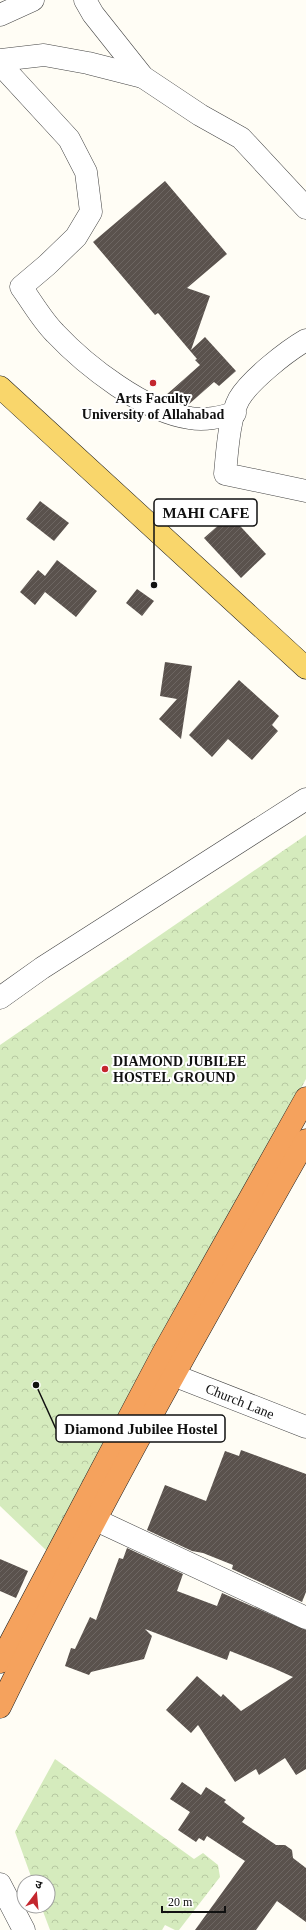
<svg xmlns="http://www.w3.org/2000/svg" width="306" height="1930" font-family="'Times New Roman','Noto Sans Devanagari',serif">
	<style>
		.park { fill: url(#park-crowns) }
		.building { fill: url(#building-hatch) }
		.lines { fill: none; stroke-linecap: round; stroke-linejoin: round }
		.minor-casing { stroke: #444; stroke-width: 23 }
		.major-casing { stroke: #222; stroke-width: 23 }
		.highway-casing { stroke: #222; stroke-width: 23 }
		.minor { stroke: #fff; stroke-width: 22 }
		.major { stroke: #f9d66b; stroke-width: 22 }
		.highway { stroke: #f5a25d; stroke-width: 22 }
		.poi-dot { fill: #c4262e; stroke: #fff; stroke-width: 1.5 }
		.labels { text-anchor: middle; stroke-width: 4; stroke-linejoin: round; paint-order: stroke }
		.poi-label { font-size: 14px; font-weight: bold; fill: #111; stroke: #fff }
		.street-label { font-size: 14px; fill: #111; stroke: #fff }
		.leader { fill: none; stroke: #111; stroke-width: 1.5 }
		.callout-dot { fill: #111; stroke: #fff; stroke-width: 1.5 }
		.callout { fill: #fff; stroke: #111; stroke-width: 1.5 }
		.callout-label { font-size: 15px; text-anchor: middle; font-weight: bold; fill: #111 }
	</style>
	<defs>
		<pattern id="park-crowns" width="20" height="18" patternUnits="userSpaceOnUse"><rect width="20" height="18" fill="#d5ebbd"/><path d="M2 6a3 3 0 1 1 6 0M12 15a3 3 0 1 1 6 0" fill="none" stroke="#b6c8a1"/></pattern>
		<pattern id="building-hatch" width="6" height="6" patternUnits="userSpaceOnUse"><rect width="6" height="6" fill="#5a524d"/><path d="M-1 1l2-2M0 6l6-6M5 7l2-2" fill="none" stroke="#6d6662"/></pattern>
	</defs>
	<rect width="100%" height="100%" fill="#fffdf5"/>
	<g class="park">
		<polygon points="306,835 306,1079 47,1551 0,1506 0,1045"/>
		<polygon points="55,1759 194,1859 203,1853 218,1865 220,1877 179,1930 175,1930 165,1925 162,1930 50,1930 41,1906 48,1906 48,1882 33,1882 15,1832"/>
	</g>
	<g class="building">
		<polygon points="165,181 227,254 187,288 210,296 191,350 205,337 236,371 219,386 214,382 188,405 167,399 165,396 200,365 195,360 197,359 158,313 155,315 93,242"/>
		<polygon points="40,501 69,523 54,541 26,519"/>
		<polygon points="230,515 266,554 241,578 204,538"/>
		<polygon points="57,560 97,591 76,617 45,592 35,605 20,592 38,570 45,576"/>
		<polygon points="137,589 154,601 142,616 126,603"/>
		<polygon points="165,662 192,666 181,739 159,719 177,699 160,696"/>
		<polygon points="239,680 279,716 272,725 278,731 252,760 228,739 212,757 189,735"/>
		<polygon points="241,1450 306,1474 306,1592 302,1602 232,1569 233,1565 203,1553 192,1551 147,1530 165,1485 206,1501 225,1451 239,1456"/>
		<polygon points="127,1548 183,1574 177,1591 217,1606 222,1593 306,1630 306,1769 296,1775 285,1758 259,1775 256,1769 235,1782 198,1725 191,1733 166,1710 197,1676 221,1697 223,1694 241,1711 293,1677 273,1668 230,1651 227,1660 145,1629 152,1636 144,1659 91,1672 89,1675 65,1666 71,1648 75,1649 90,1617 96,1620 119,1558 123,1559"/>
		<polygon points="0,1559 28,1571 16,1598 0,1591"/>
		<polygon points="182,1782 201,1795 206,1787 226,1800 224,1802 245,1818 242,1822 276,1845 285,1845 292,1850 293,1858 306,1868 306,1922 277,1901 256,1930 195,1930 245,1861 207,1836 204,1841 199,1838 196,1842 178,1830 190,1812 170,1799"/>
	</g>
	<g class="lines">
		<g class="minor-casing">
			<g id="minor">
				<polyline points="85,0 93,14 143,77 200,115 241,138 306,208"/>
				<polyline points="0,15 33,0"/>
				<polyline points="0,60 44,55 88,63 143,77"/>
				<path d="M 0,64 L 69,139 L 86,172 L 91,212 L 76,237 L 47,265 L 21,287 C 32,302 42,320 55,333 C 86,366 145,412 190,418 C 205,421 220,417 235,413"/>
				<path d="M 306,340 C 287,351 250,380 239,399 C 229,417 227,454 225,474 L 306,491"/>
				<polyline points="0,998 42,968 306,799"/>
				<polyline points="157,1366 173,1375 306,1427"/>
				<polyline points="96,1520 306,1618"/>
				<polyline points="0,1884 24,1930"/>
			</g>
		</g>
		<g class="major-casing">
			<polyline id="major" points="0,387 306,668"/>
		</g>
		<g class="highway-casing">
			<g id="highway">
				<polyline points="0,1662 163,1353 306,1098"/>
				<path d="M 0,1707 C 94,1514 200,1327 306,1140"/>
			</g>
		</g>
		<use href="#minor" class="minor"/>
		<use href="#major" class="major"/>
		<use href="#highway" class="highway"/>
	</g>
	<g class="poi-dot">
		<circle cx="153" cy="383" r="4"/>
		<circle cx="105" cy="1069" r="4"/>
	</g>
	<g class="labels">
		<g class="poi-label">
			<text x="153" y="403">Arts Faculty<tspan x="153" dy="16">University of Allahabad</tspan></text>
			<text x="113" y="1066" text-anchor="start">DIAMOND JUBILEE<tspan x="113" dy="16">HOSTEL GROUND</tspan></text>
		</g>
		<g class="street-label">
			<text transform="translate(240 1401) rotate(22)" y="5">Church Lane</text>
		</g>
	</g>
	<path class="leader" d="M154 585L154 512M36 1385L56 1429"/>
	<g class="callout-dot">
		<circle cx="154" cy="585" r="4"/>
		<circle cx="36" cy="1385" r="4"/>
	</g>
	<g class="callout">
		<rect x="154" y="499" width="103" height="27" rx="4"/>
		<rect x="56" y="1415" width="169" height="27" rx="4"/>
	</g>
	<g class="callout-label">
		<text x="206" y="518">MAHI CAFE</text>
		<text x="141" y="1434">Diamond Jubilee Hostel</text>
	</g>
	<g transform="translate(36 1894) rotate(16)"><circle r="19" fill="#ffffff" stroke="#a0a0a0"/>
	<path d="M0-3L7 15L0 10L-7 15Z" fill="#c4262e"/>
	<text y="-6" font-size="11" font-weight="bold" text-anchor="middle" fill="#111111">उ</text>
	</g>
	<path d="M162 1906v6h63v-6" fill="none" stroke="#111111" stroke-width="2"/>
	<text x="168" y="1906" font-size="12" fill="#111111" stroke="#ffffff" stroke-width="3" paint-order="stroke">20 m</text>
</svg>
